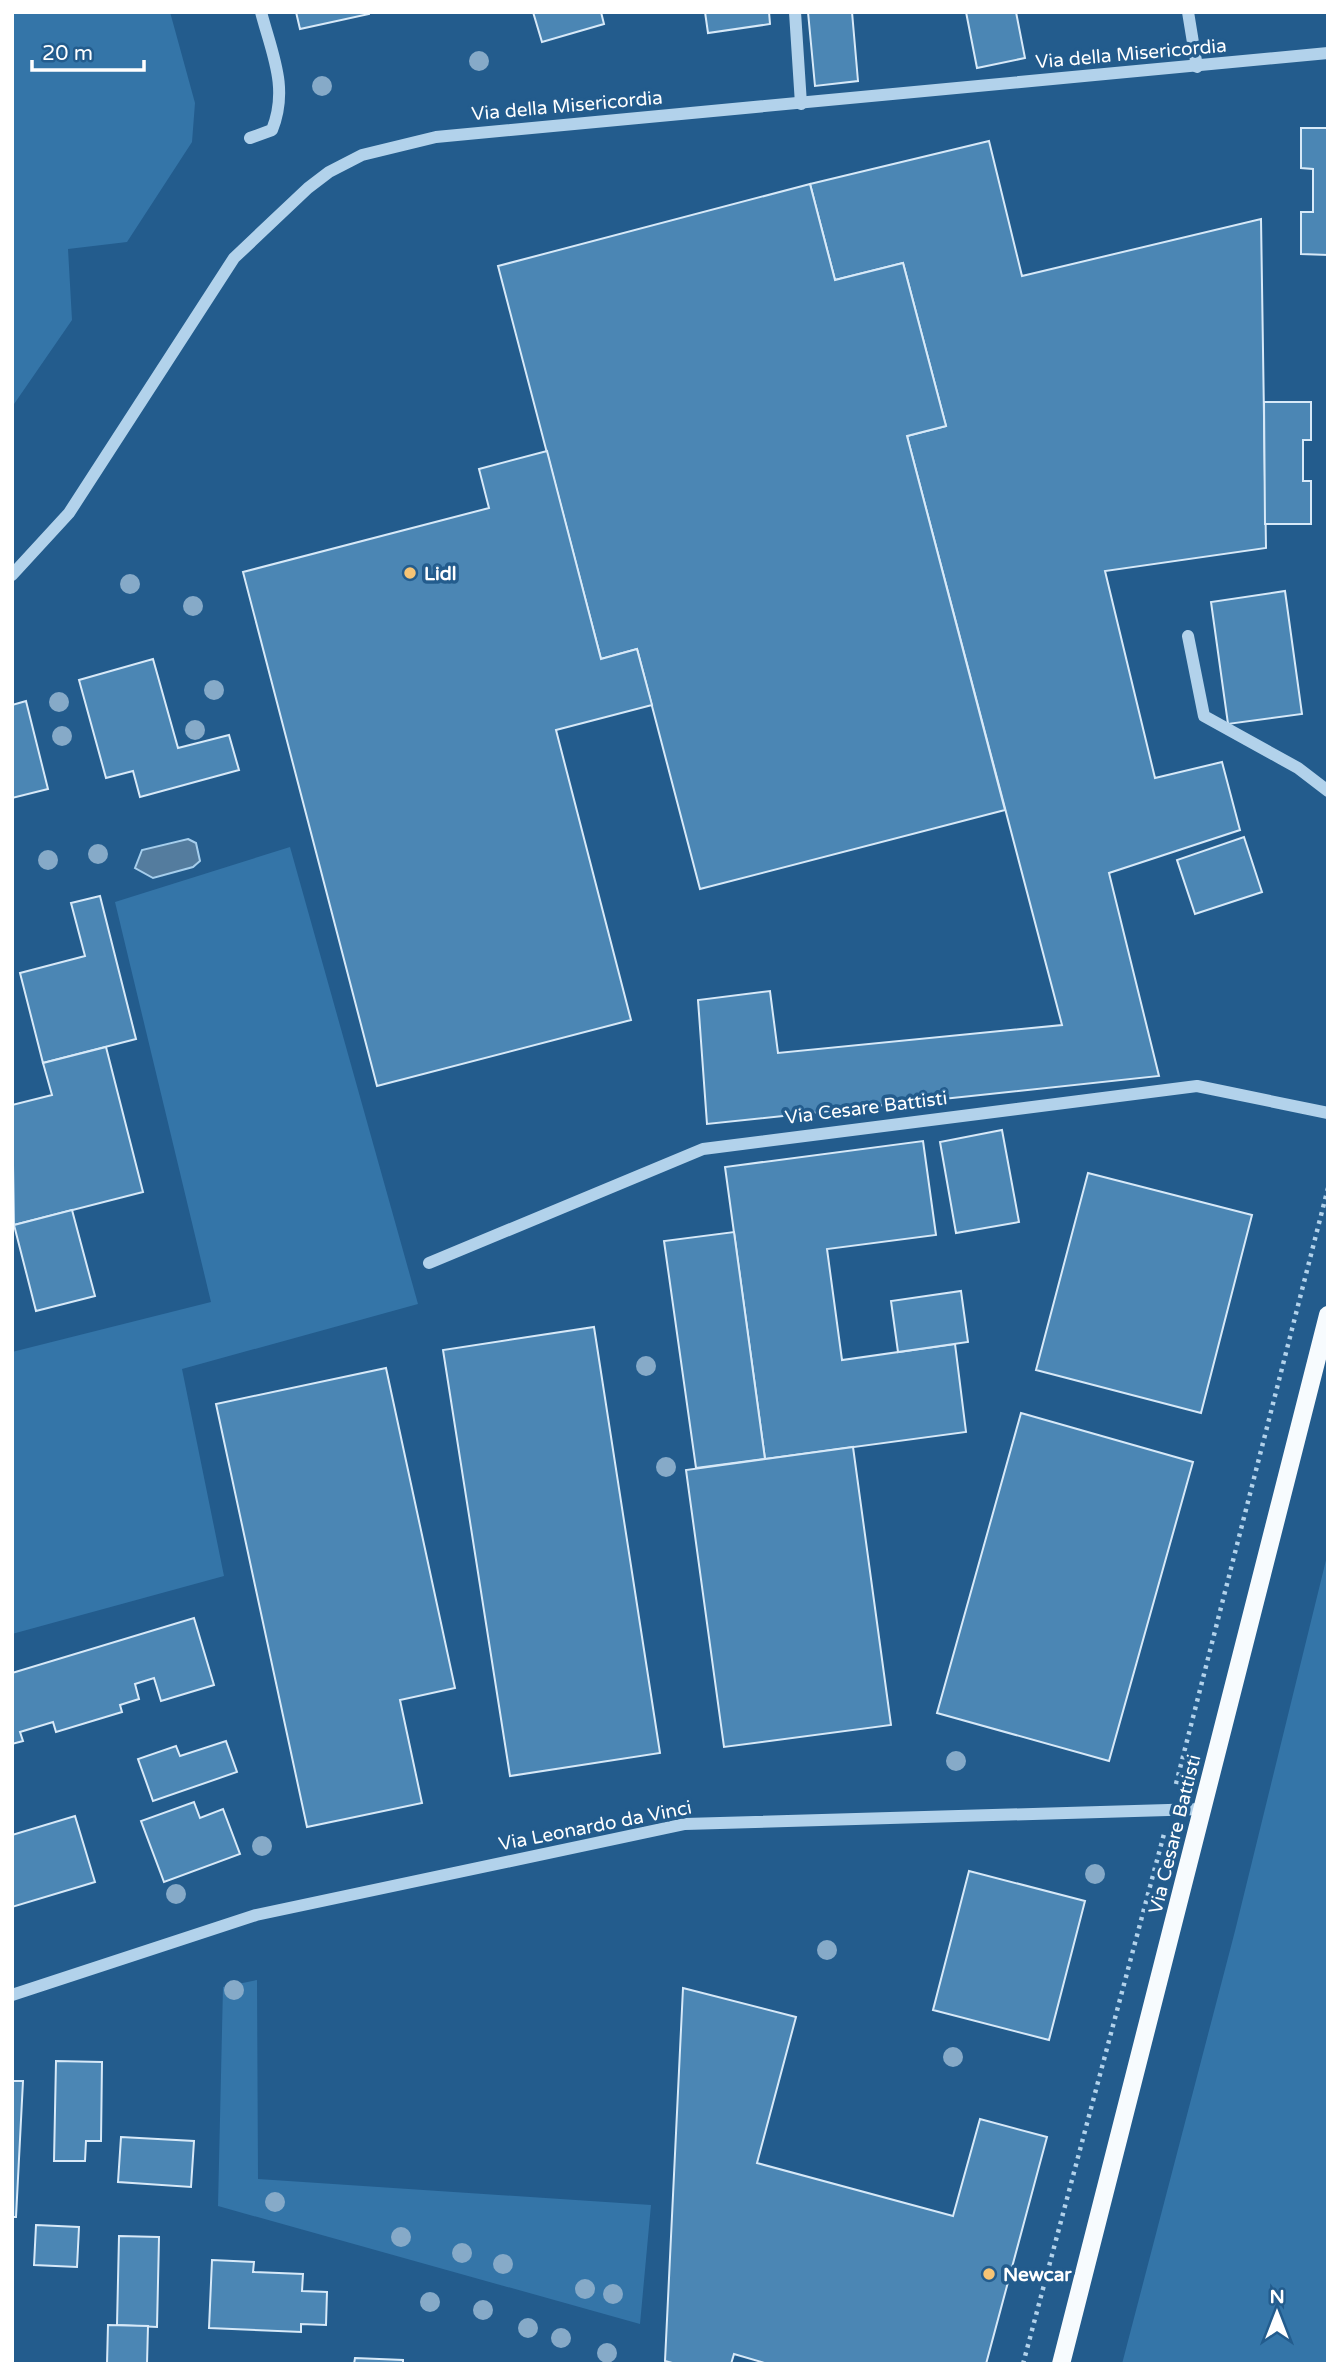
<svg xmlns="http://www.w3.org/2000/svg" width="1340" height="2376" font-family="'Varela Round',sans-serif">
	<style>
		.green { fill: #3475a8 }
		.water { fill: #547c9e; stroke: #a6ceec; stroke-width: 2 }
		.building { fill: #4b86b4; stroke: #d7e9f8; stroke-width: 2 }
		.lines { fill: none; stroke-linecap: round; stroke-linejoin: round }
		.path { stroke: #b2d2eb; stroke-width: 4.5; stroke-dasharray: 3.5 5; stroke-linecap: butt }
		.minor { stroke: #b2d2eb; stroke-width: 12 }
		.major { stroke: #f7fbfe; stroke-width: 18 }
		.tree { fill: #86aac8 }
		.poi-dot { fill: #f6c475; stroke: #235c8d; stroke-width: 2.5 }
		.labels { text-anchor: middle; stroke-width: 7; stroke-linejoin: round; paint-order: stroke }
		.street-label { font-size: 19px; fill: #fff; stroke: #235c8d }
		.poi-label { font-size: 19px; font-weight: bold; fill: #fff; stroke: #235c8d; text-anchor: start }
	</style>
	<rect width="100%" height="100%" fill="#235c8d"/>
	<g class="green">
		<polygon points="12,12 170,12 195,103 192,142 127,242 68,249 72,320 12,407"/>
		<polygon points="290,847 418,1304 182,1369 224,1576 12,1634 12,1352 211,1302 115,902"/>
		<polygon points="1328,1552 1328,2364 1122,2364 1235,1931"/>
		<polygon points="257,1980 258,2179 651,2205 640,2324 218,2206 223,1987"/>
	</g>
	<polygon class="water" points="188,839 196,843 200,861 193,867 153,878 135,868 142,850"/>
	<g class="building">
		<polygon points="296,12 369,12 369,14 300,29"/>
		<polygon points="533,12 601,12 604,24 542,42"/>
		<polygon points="705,12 769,12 770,24 708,33"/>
		<polygon points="808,12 852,12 858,81 815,86"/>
		<polygon points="966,12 1016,12 1025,58 977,68"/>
		<polygon points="1301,128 1328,128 1328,255 1301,254 1301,212 1313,212 1313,169 1301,168"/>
		<polygon points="989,141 1022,276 1261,219 1266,548 1105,571 1155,778 1222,762 1240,830 1109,873 1159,1076 707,1124 698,1000 770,991 778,1053 1062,1025 907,436 946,426 903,263 835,280 810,184"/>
		<polygon points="810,184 835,280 903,263 946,426 907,436 1005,810 700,889 637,649 601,659 498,266"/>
		<polygon points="1264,402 1311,402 1311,440 1303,440 1303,481 1311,481 1311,524 1265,524"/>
		<polygon points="547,451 601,659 637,649 652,705 556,730 631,1020 377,1086 243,572 489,508 479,469"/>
		<polygon points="1285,591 1302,714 1228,724 1211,602"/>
		<polygon points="153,659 178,748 229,735 239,770 140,797 133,771 106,778 79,680"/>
		<polygon points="26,701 48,789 12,798 12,705"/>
		<polygon points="1244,837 1262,892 1195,914 1177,860"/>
		<polygon points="100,896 136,1039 43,1063 20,973 85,956 71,903"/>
		<polygon points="106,1047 143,1192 14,1225 12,1105 52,1095 43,1063"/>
		<polygon points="1002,1130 1019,1222 956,1233 940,1142"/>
		<polygon points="923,1141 936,1235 827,1249 842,1360 955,1344 966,1432 765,1459 725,1167"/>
		<polygon points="1088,1173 1252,1215 1201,1413 1036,1370"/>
		<polygon points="72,1210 95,1296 36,1311 14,1225"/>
		<polygon points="734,1232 765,1459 696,1468 664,1241"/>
		<polygon points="961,1291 968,1342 898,1352 891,1301"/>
		<polygon points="594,1327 660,1753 510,1776 443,1350"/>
		<polygon points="386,1368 455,1688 400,1700 422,1803 307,1827 216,1404"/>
		<polygon points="1021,1413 1193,1462 1109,1761 937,1713"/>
		<polygon points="853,1447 891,1725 724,1747 686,1470"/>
		<polygon points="194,1618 214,1685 161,1701 154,1678 135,1684 139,1699 120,1705 122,1712 56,1732 53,1722 20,1732 23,1741 12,1744 12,1673"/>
		<polygon points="226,1741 237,1772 153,1801 138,1759 176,1746 180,1756"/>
		<polygon points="194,1802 200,1818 223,1809 240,1854 164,1882 141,1821"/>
		<polygon points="75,1816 95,1882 12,1907 12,1835"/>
		<polygon points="969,1871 1085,1901 1049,2040 933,2010"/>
		<polygon points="683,1988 796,2017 757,2163 953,2216 980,2119 1047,2137 986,2364 768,2364 734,2354 731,2364 676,2364 665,2361"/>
		<polygon points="56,2061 102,2062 101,2141 86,2141 85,2161 54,2161"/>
		<polygon points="12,2081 23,2081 16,2217 12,2217"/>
		<polygon points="121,2137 194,2141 191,2187 118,2182"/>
		<polygon points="36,2225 79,2227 77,2267 34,2265"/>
		<polygon points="119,2236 159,2237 157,2327 117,2325"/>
		<polygon points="212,2260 254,2262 253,2272 303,2274 302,2291 327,2292 326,2325 301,2324 301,2332 209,2328"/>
		<polygon points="108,2325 148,2326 147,2364 107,2364"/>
		<polygon points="355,2358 403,2360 403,2364 354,2364"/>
	</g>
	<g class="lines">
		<g class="path">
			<polyline points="1176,1784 1328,1188"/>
			<polyline points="1023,2364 1164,1834"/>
		</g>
		<g class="minor">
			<polyline points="795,12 801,104"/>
			<polyline points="1188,12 1197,67"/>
			<path d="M 250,138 L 272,130 C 289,88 272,54 261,12"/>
			<polyline points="12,575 69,513 234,258 308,188 329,172 362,155 436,137 1328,53"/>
			<polyline points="1188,636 1204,716 1298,768 1328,791"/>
			<polyline points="429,1263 703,1149 1197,1086 1328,1113"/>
			<polyline points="12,1995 256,1915 685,1824 1202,1809"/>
		</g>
		<polyline class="major" points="1061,2364 1328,1315"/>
	</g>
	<g class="tree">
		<circle cx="479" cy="61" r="10"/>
		<circle cx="322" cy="86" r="10"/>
		<circle cx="130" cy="584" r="10"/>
		<circle cx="193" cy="606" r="10"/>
		<circle cx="214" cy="690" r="10"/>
		<circle cx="59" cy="702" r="10"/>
		<circle cx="195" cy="730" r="10"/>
		<circle cx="62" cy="736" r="10"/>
		<circle cx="98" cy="854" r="10"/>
		<circle cx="48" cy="860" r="10"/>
		<circle cx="646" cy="1366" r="10"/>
		<circle cx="666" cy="1467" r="10"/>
		<circle cx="956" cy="1761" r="10"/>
		<circle cx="262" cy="1846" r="10"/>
		<circle cx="1095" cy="1874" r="10"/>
		<circle cx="176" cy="1894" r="10"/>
		<circle cx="827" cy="1950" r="10"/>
		<circle cx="234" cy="1990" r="10"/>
		<circle cx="953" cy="2057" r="10"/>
		<circle cx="275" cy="2202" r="10"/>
		<circle cx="401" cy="2237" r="10"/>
		<circle cx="462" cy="2253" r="10"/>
		<circle cx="503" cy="2264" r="10"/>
		<circle cx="585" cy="2289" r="10"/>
		<circle cx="613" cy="2294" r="10"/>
		<circle cx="430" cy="2302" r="10"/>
		<circle cx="483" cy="2310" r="10"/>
		<circle cx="528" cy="2328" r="10"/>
		<circle cx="561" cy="2338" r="10"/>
		<circle cx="607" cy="2353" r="10"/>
	</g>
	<g class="poi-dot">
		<circle cx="410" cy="573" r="7"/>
		<circle cx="989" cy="2274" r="7"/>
	</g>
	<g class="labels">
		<g class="street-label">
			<text transform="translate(1131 53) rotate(-5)" y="7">Via della Misericordia</text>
			<text transform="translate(567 105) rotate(-5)" y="7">Via della Misericordia</text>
			<text transform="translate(866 1107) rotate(-7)" y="7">Via Cesare Battisti</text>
			<text transform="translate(595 1825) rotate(-11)" y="7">Via Leonardo da Vinci</text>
			<text transform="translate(1174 1834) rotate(-76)" y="7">Via Cesare Battisti</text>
		</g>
		<g class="poi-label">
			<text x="424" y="580">Lidl</text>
			<text x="1003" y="2281">Newcar</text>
		</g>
	</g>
	<rect width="1340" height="2376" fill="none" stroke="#ffffff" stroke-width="28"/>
	<g transform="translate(1277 2313)" stroke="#235c8d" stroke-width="5" paint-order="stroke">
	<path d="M0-5L12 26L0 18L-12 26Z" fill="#ffffff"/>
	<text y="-10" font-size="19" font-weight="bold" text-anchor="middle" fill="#ffffff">N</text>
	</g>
	<path d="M32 60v10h112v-10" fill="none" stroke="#ffffff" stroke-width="3.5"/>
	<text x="42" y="60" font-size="21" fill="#ffffff" stroke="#235c8d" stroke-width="5" paint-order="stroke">20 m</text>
</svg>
